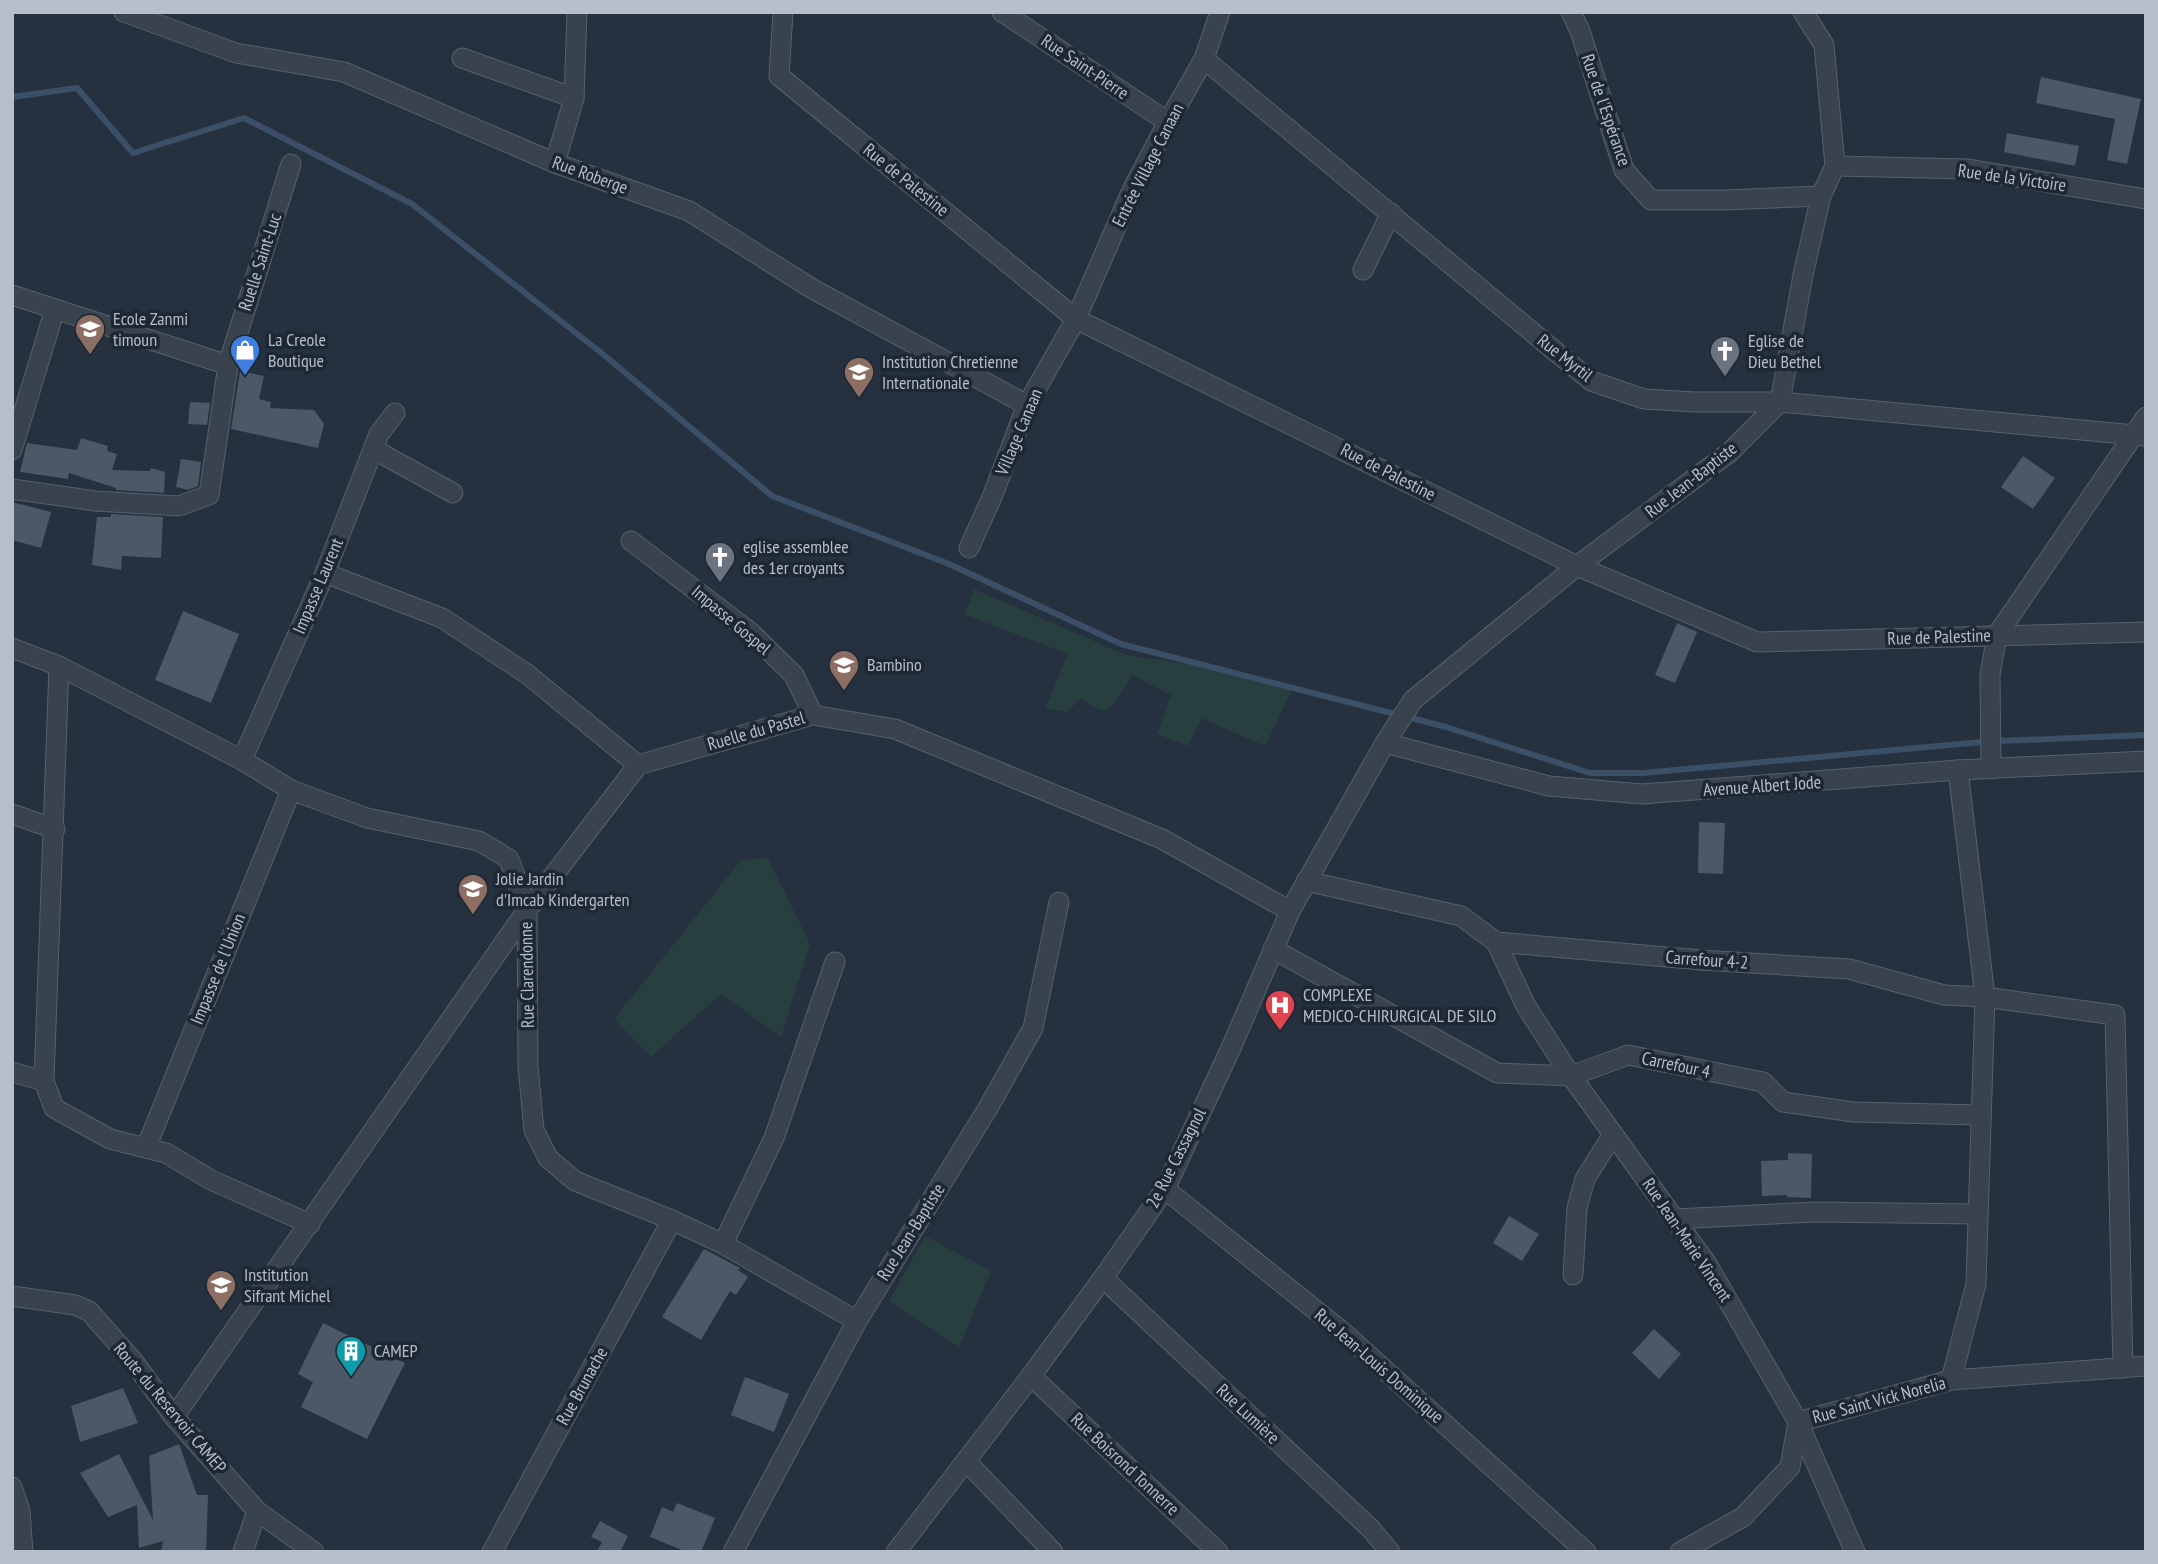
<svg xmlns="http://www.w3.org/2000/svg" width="2158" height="1564" font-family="'PT Sans Narrow',sans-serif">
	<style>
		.green { fill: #283f40 }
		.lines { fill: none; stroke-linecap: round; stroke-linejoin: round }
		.stream { stroke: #3b4f67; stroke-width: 6 }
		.building { fill: #4b5867 }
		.minor-casing { stroke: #57616c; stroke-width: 21 }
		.minor { stroke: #39434e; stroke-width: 19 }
		.labels { text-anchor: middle; stroke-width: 7; stroke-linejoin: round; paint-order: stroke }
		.street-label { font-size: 18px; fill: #b5bec9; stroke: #1e2834 }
		.poi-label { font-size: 18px; fill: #b5bec9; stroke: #1e2834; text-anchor: start }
	</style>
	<rect width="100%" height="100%" fill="#25313e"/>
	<g class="green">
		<polygon points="974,589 1126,655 1219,669 1292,690 1265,746 1201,718 1189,746 1157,734 1171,695 1132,675 1113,706 1102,711 1080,699 1067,712 1045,708 1068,654 965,615"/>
		<polygon points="768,858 810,944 781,1037 721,994 651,1057 614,1019 741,860"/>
		<polygon points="925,1236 991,1271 959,1347 889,1301"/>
	</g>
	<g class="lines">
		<g class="stream">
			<polyline points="12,97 77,88 133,153 244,118 412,204 604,355 772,496 949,564 1121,644 1446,727 1590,773 1643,773 1982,742"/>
			<polyline points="1999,741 2146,735"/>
		</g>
	</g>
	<g class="building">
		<polygon points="2041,77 2141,99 2127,164 2107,160 2115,119 2036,103"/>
		<polygon points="2007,133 2079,146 2075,166 2004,152"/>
		<polygon points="240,371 264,376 259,399 271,402 270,408 314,410 324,424 318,448 231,429"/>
		<polygon points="190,402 210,403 207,425 188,424"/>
		<polygon points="81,438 108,446 107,451 117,454 112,470 150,471 151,468 165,472 164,493 116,490 116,488 69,473 68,479 20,472 27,443 77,450"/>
		<polygon points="2023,456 2055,478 2033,509 2001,487"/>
		<polygon points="181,459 201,462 198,486 188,490 176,487"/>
		<polygon points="12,502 51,512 41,548 12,540"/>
		<polygon points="111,514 163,517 161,558 122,556 121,570 92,565 97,517 111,517"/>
		<polygon points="183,611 239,634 211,703 155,680"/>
		<polygon points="1677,623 1697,632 1675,683 1655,675"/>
		<polygon points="1699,822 1725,823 1723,874 1698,873"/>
		<polygon points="1788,1153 1812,1154 1811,1198 1787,1197 1787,1195 1762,1196 1761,1161 1788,1160"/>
		<polygon points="1509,1216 1539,1234 1522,1261 1493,1243"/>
		<polygon points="704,1249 740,1268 738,1270 748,1277 736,1295 730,1291 701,1340 662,1317"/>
		<polygon points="323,1323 405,1363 367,1439 301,1407 313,1382 298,1374"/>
		<polygon points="1654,1329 1681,1354 1659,1379 1632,1353"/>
		<polygon points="745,1377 789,1394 774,1432 731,1415"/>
		<polygon points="123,1388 138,1423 80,1442 71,1406"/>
		<polygon points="179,1444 197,1495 208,1495 206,1552 161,1552 163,1541 139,1548 137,1505 108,1517 80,1473 119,1454 153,1520 149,1456"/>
		<polygon points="677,1503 715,1518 701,1552 687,1552 650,1537 662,1507 673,1512"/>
		<polygon points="600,1521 628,1536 620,1552 597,1552 602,1542 591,1537"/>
	</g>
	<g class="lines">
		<g class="minor-casing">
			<g id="minor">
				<polyline points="124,12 236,53 344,72 555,163 689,211 811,288 1027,405"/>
				<polyline points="783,12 779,76 1076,319 1577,566 1757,642 2146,632"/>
				<polyline points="1002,12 1168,122"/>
				<polyline points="1571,12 1580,31 1624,170 1651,200 1724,200 1821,196"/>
				<polyline points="462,58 574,98"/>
				<polyline points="1204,59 1591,381 1644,399 1695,402 1780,402 2146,436"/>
				<polyline points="555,163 574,98 577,12"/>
				<polyline points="1835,166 1968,169 2146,199"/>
				<polyline points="1363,270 1391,213"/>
				<polyline points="12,295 228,365"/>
				<polyline points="373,449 453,493"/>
				<polyline points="12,450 55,309"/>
				<polyline points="12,489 95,501 179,506 209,495 228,365 291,164"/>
				<polyline points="631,541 749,631 794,675 813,715"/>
				<polyline points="969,548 992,497 1027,405 1076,319 1133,188 1168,122 1204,59 1220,12"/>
				<polyline points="325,573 442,618 527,674 638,765 813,715 895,729 1162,839 1290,911"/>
				<polyline points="12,648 59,666 242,760 291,790 367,818 479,841 509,859 527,910 528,1066 534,1130 548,1158 575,1181 672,1220 723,1244 857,1321"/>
				<polyline points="59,666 44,1081 54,1108 110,1139 166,1153 211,1180 310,1224"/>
				<polyline points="1385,743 1549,786 1642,794 1958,770 2146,761"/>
				<polyline points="242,760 325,573 379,434 395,413"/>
				<polyline points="1991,769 1990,675 1997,635 2146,417"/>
				<polyline points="12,814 55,829"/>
				<polyline points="1306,881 1461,916 1496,942 1701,960 1849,969 1944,995 1985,997 2115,1015 2123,1368"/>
				<polyline points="1496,942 1526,1006 1571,1076 1707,1264 1798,1422 1855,1552"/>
				<polyline points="1273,949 1497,1073 1571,1076 1628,1055 1763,1082 1783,1102 1854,1112 1981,1115"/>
				<polyline points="12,1072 44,1081"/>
				<polyline points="146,1148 291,790"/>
				<polyline points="1165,1189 1344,1333 1586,1552"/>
				<polyline points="1675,1219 1814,1212 1978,1214"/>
				<polyline points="723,1244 774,1138 835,962"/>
				<polyline points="1573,1275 1577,1208 1585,1179 1613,1134"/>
				<polyline points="1103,1278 1371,1529 1390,1552"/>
				<polyline points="12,1296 75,1305 89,1311 134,1362 174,1417 257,1511 314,1552"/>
				<polyline points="1031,1376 1218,1552"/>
				<polyline points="1951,1380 1976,1284 1985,997 1958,770"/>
				<polyline points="174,1417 527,910 638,765"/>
				<polyline points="966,1461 1053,1552"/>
				<polyline points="12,1487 20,1511 23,1552"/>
				<polyline points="243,1552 257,1511"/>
				<polyline points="492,1552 672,1220"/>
				<polyline points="733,1552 857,1321 988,1108 1033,1028 1059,902"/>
				<polyline points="896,1552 1031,1376 1103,1278 1165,1189 1231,1048 1290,911 1385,743 1413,700 1577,566 1730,452 1780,402 1803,275 1821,196 1835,166 1824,45 1803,12"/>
				<polyline points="1680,1552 1743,1517 1790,1467 1798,1422 1951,1380 2146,1366"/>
			</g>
		</g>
		<use href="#minor" class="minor"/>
	</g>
	<defs>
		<g id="school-pin" transform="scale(1.575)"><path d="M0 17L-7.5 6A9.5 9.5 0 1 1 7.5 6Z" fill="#8d6e63" stroke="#1e2834"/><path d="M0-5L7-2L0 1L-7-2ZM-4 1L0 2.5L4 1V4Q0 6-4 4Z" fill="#fff"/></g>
		<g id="shop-pin" transform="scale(1.575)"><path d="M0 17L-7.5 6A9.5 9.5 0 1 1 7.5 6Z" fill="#3f7fe0" stroke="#1e2834"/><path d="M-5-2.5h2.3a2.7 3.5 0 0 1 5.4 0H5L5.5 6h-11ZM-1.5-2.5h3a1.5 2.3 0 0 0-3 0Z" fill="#fff"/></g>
		<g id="church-pin" transform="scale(1.575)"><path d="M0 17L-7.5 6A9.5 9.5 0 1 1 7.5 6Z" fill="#6b7280" stroke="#1e2834"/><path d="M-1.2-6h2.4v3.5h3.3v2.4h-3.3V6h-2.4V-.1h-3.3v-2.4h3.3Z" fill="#fff"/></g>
		<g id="hospital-pin" transform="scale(1.575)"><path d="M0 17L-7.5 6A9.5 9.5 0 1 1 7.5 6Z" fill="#e0444e" stroke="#1e2834"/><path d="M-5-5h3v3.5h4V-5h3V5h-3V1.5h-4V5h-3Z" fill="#fff"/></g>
		<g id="building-pin" transform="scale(1.575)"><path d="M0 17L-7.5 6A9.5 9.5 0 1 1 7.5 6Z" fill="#0f9aa8" stroke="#1e2834"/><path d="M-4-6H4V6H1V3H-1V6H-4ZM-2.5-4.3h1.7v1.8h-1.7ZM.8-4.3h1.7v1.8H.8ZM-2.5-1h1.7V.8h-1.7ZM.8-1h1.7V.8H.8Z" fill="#fff"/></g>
	</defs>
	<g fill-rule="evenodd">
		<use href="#school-pin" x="90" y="329"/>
		<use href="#shop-pin" x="245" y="350"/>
		<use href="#church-pin" x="1725" y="351"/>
		<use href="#school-pin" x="859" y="372"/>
		<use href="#church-pin" x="720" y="557"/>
		<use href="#school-pin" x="844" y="665"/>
		<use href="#school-pin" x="473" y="889"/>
		<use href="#hospital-pin" x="1280" y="1005"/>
		<use href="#school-pin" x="221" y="1285"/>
		<use href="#building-pin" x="351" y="1351"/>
	</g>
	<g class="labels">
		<g class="street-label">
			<text transform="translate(1085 67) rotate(34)" y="6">Rue Saint-Pierre</text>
			<text transform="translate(1606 110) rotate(71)" y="6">Rue de l'Espérance</text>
			<text transform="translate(1148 165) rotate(-63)" y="6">Entrée Village Canaan</text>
			<text transform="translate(590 175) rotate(20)" y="6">Rue Roberge</text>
			<text transform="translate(2012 178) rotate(8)" y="6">Rue de la Victoire</text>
			<text transform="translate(906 180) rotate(39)" y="6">Rue de Palestine</text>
			<text transform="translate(260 262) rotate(-72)" y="6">Ruelle Saint-Luc</text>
			<text transform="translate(1565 358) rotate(38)" y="6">Rue Myrtil</text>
			<text transform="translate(1019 432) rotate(-67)" y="6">Village Canaan</text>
			<text transform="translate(1388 472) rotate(27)" y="6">Rue de Palestine</text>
			<text transform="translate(1691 480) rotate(-38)" y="6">Rue Jean-Baptiste</text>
			<text transform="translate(318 586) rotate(-67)" y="6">Impasse Laurent</text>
			<text transform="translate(731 620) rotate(40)" y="6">Impasse Gospel</text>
			<text transform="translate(1939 637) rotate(-2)" y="6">Rue de Palestine</text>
			<text transform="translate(756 731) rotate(-16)" y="6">Ruelle du Pastel</text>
			<text transform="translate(1762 786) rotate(-4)" y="6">Avenue Albert Jode</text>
			<text transform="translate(1707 960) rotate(4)" y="6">Carrefour 4-2</text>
			<text transform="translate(218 969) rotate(-68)" y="6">Impasse de l'Union</text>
			<text transform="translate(527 975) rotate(-91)" y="6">Rue Clarendonne</text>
			<text transform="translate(1676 1065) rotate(12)" y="6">Carrefour 4</text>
			<text transform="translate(1176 1158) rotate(-63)" y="6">2e Rue Cassagnol</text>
			<text transform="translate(911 1232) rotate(-58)" y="6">Rue Jean-Baptiste</text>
			<text transform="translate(1687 1240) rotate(56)" y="6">Rue Jean-Marie Vincent</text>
			<text transform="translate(1379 1366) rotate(41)" y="6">Rue Jean-Louis Dominique</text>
			<text transform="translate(582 1386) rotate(-61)" y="6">Rue Brunache</text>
			<text transform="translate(1879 1400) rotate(-15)" y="6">Rue Saint Vick Norelia</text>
			<text transform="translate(170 1408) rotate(50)" y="6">Route du Reservoir CAMEP</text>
			<text transform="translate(1248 1414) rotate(43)" y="6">Rue Lumière</text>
			<text transform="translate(1125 1464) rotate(43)" y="6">Rue Boisrond Tonnerre</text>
		</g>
		<g class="poi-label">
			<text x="113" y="325">Ecole Zanmi<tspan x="113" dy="21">timoun</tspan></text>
			<text x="268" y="346">La Creole<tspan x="268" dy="21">Boutique</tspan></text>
			<text x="1748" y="347">Eglise de<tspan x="1748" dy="21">Dieu Bethel</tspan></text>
			<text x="882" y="368">Institution Chretienne<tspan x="882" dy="21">Internationale</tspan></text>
			<text x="743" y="553">eglise assemblee<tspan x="743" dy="21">des 1er croyants</tspan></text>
			<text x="867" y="671">Bambino</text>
			<text x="496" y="885">Jolie Jardin<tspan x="496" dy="21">d'Imcab Kindergarten</tspan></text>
			<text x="1303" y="1001">COMPLEXE<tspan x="1303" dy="21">MEDICO-CHIRURGICAL DE SILO</tspan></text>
			<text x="244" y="1281">Institution<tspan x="244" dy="21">Sifrant Michel</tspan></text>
			<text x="374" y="1357">CAMEP</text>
		</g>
	</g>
	<rect width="2158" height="1564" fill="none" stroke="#b5bec9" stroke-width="28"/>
</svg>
